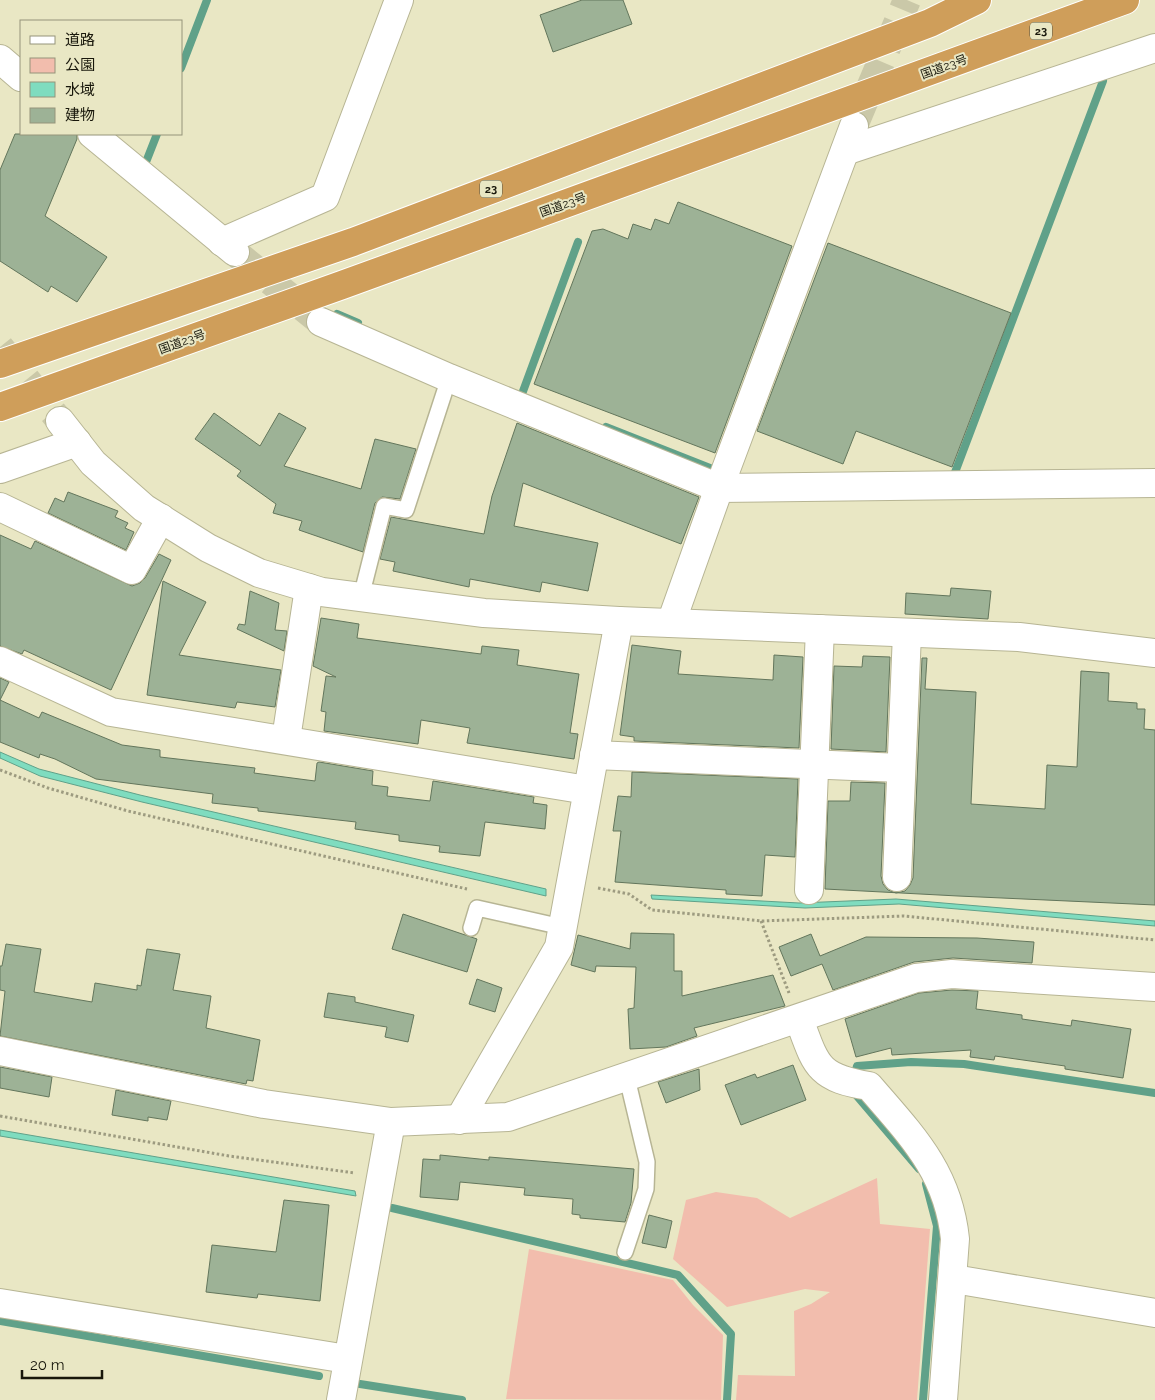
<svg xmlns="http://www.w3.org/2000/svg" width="1155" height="1400" font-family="Raleway,'Noto Sans JP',sans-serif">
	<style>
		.green { fill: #f2bdad }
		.water { fill: #7fdcbf; stroke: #60a189 }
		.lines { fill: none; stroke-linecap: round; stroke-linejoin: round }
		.stream { stroke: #60a189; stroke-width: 8 }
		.building { fill: #9db296; stroke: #63765c }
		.minor-tunnel { stroke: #cac8a8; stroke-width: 28; stroke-dasharray: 28 14; stroke-linecap: butt }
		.tertiary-tunnel { stroke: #cac8a8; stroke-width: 28; stroke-dasharray: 28 14; stroke-linecap: butt }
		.service-casing { stroke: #b7b594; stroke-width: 18 }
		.minor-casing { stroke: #b7b594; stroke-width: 30 }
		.tertiary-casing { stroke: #b7b594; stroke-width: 30 }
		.trunk-casing { stroke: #fff; stroke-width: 30 }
		.path { stroke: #9d9b80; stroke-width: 3; stroke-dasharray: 2.5 2.5; stroke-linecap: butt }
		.service { stroke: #fff; stroke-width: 15 }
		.minor { stroke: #fff; stroke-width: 28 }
		.tertiary { stroke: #fff; stroke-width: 28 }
		.trunk { stroke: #cf9e5a; stroke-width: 28 }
		.labels { text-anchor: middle; stroke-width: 4; stroke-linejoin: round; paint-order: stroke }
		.shield { fill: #e9e7c4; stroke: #575542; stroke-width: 1 }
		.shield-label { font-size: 11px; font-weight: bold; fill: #18170b }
		.street-label { font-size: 12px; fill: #18170b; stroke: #e9e7c4 }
	</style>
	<rect width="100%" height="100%" fill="#e9e7c4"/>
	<g class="green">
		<polygon points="877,1178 880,1224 930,1229 917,1400 736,1400 738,1375 795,1376 794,1311 811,1304 830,1292 805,1289 727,1307 673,1259 686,1200 716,1192 757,1198 790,1218"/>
		<polygon points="529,1249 673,1280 693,1305 723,1335 721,1400 506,1399"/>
	</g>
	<g class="water">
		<polygon points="0,752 39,769 140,795 546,889 546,896 142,802 40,776 0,758"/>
		<polygon points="651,895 799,903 896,899 1155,921 1155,926 899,904 805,908 652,899"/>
		<polygon points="0,1130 355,1191 356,1196 0,1136"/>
	</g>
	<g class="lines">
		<g class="stream">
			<polyline points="181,68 207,0"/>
			<polyline points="146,162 157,134"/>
			<polyline points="337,314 358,323"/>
			<polyline points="522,394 578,242"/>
			<polyline points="606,427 710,468"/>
			<polyline points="954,475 1103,81"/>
			<polyline points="855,1074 857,1066 911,1062 964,1064 1155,1093"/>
			<polyline points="856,1095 919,1169"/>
			<polyline points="392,1208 678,1275 731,1334 727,1400"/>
			<polyline points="0,1321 319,1376"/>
			<polyline points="360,1384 462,1400"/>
			<polyline points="923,1400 937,1226 926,1184"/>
		</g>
	</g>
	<g class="building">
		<polygon points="582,0 623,0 632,24 553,52 540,15"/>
		<polygon points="15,134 77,134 77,139 45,216 107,257 77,302 51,286 48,292 0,261 0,170"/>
		<polygon points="678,202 792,246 715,453 534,384 592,231 603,229 628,239 633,224 651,230 655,219 669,224"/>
		<polygon points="828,243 1011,313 952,467 856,431 843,464 757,431"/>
		<polygon points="214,413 260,446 279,413 306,428 284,466 361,489 375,439 416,449 400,499 382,497 375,503 363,552 299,530 302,521 273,513 276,504 237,476 241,471 195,439"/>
		<polygon points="517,423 699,497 681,544 523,483 514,526 598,543 588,591 542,582 540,592 470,579 469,587 393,571 395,562 380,559 391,517 484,534 492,496"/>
		<polygon points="68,492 118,511 115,517 128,523 125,528 134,532 126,550 48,513 55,498 64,502"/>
		<polygon points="0,535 31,549 35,541 132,586 140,583 145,578 159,554 171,560 111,690 24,650 22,654 0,646"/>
		<polygon points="163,581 206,602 179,655 281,670 275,707 237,702 235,708 147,695"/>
		<polygon points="951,588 991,591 988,619 905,614 906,593 950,596"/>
		<polygon points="250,591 279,603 275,630 287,631 284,651 237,629 239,624 245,625"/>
		<polygon points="321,618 359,624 357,638 481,654 482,646 519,650 517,665 579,674 570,733 578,734 574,759 467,743 470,728 421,720 418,744 324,731 326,712 321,711 326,676 336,677 313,666"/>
		<polygon points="632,645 681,651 678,674 773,680 774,655 803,657 799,748 634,741 634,737 620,735"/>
		<polygon points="863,656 890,657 886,752 831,749 834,666 862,667"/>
		<polygon points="922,658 927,658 925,689 976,692 971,804 1045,809 1047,765 1077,767 1081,671 1109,673 1108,701 1137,703 1137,709 1145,709 1144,729 1155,730 1155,905 958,896 825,889 828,801 850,801 851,782 885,783 881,876 883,884 888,890 896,893 905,891 910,885 913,878"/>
		<polygon points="0,678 9,682 0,700 39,718 42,712 122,745 160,750 160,757 255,768 254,773 315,781 317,763 319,762 373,771 372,785 388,787 387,796 430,801 433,781 534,797 533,803 547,805 545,829 485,822 480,856 439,852 440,846 399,841 399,835 355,829 356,822 258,811 258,808 212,803 213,794 96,779 55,759 40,754 39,758 0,742"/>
		<polygon points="632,772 798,779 795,857 765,855 762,896 726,894 726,890 615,882 621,831 613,831 618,796 631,797"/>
		<polygon points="403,914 477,939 467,972 392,949"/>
		<polygon points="631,933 674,934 674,971 682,971 682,996 773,975 785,1006 694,1028 697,1036 666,1047 630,1049 628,1009 634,1008 636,967 596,966 595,972 571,965 578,935 630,949"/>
		<polygon points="811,934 820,956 866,937 977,938 1034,942 1032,963 953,958 914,962 833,990 822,964 791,976 779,947"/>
		<polygon points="6,944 41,949 34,992 92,1002 95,983 137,990 137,985 141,986 147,949 180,954 173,990 211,996 206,1028 260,1040 253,1081 247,1080 246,1084 0,1036 5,991 0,990 0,966 2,966"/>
		<polygon points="477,979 502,988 495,1012 469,1004"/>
		<polygon points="952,990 978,991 976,1009 1022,1015 1022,1019 1071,1026 1072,1020 1131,1029 1123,1078 1065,1069 1065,1066 995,1056 994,1060 970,1057 971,1050 892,1055 891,1048 856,1057 845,1019 919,993"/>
		<polygon points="328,993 355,997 355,1002 414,1015 408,1042 385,1037 387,1027 324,1017"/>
		<polygon points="793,1065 806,1100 741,1125 725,1085 755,1074 757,1078"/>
		<polygon points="0,1067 52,1077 49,1097 0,1088"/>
		<polygon points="699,1069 700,1090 666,1103 658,1082"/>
		<polygon points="116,1090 171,1101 167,1120 148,1117 148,1121 112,1115"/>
		<polygon points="440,1155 489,1160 489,1157 634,1169 631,1203 625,1222 580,1218 580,1215 572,1214 573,1199 524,1195 525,1188 460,1182 458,1200 420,1197 423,1159 440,1160"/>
		<polygon points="284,1200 329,1205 320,1301 258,1294 257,1298 206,1292 212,1245 276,1252"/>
		<polygon points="649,1215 672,1221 666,1248 642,1243"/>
	</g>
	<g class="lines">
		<g class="minor-tunnel">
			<polyline points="854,126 907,0"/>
			<polyline points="238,255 321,322"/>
		</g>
		<polyline class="tertiary-tunnel" points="0,347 60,421"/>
		<g class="service-casing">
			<g id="service">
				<polyline points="361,597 384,506 406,510 449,378"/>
				<polyline points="471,928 477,908 562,927"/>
				<polyline points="625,1252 646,1189 647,1162 627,1078"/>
			</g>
		</g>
		<g class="minor-casing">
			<g id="minor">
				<polyline points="0,59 21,77"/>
				<polyline points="92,134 235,252"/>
				<polyline points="845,151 1155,48"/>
				<polyline points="222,242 325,197 399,0"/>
				<polyline points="321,322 449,378 719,488 1155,483"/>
				<polyline points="0,469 77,442"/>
				<polyline points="0,507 132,570 161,518"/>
				<polyline points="671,623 719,488 854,126"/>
				<polyline points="0,661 111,712 587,790"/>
				<polyline points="286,739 309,588"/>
				<polyline points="594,755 901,768"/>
				<polyline points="897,877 907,633"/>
				<polyline points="809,890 820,629"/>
				<path d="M 799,1019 C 816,1065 817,1078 869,1086 C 911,1135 948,1171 955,1239 L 943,1400"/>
				<polyline points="0,1051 264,1104 391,1122 508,1117 916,978 952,974 1155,987"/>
				<polyline points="459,1120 559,947 619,621"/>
				<polyline points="954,1279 1155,1313"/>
			</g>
		</g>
		<g class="tertiary-casing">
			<g id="tertiary">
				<polyline points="60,421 93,463 144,508 208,548 259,573 322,592 484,613 619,621 1019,637 1155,653"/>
				<polyline points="0,1303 347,1359"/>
				<polyline points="341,1400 391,1122"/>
			</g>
		</g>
		<g class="trunk-casing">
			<g id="trunk">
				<polyline points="0,364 353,242 930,23 977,0"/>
				<polyline points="0,407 342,285 1125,0"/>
			</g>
		</g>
		<g class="path">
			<polyline points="0,770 48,788 128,811 467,889"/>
			<polyline points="598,888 629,894 652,910 761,921 904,916 1155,940"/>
			<polyline points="761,921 789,993"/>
			<polyline points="0,1116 229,1156 355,1173"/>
		</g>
		<use href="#service" class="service"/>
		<use href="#minor" class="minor"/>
		<use href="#tertiary" class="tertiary"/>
		<use href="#trunk" class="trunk"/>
	</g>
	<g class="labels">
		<g class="shield">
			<rect x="1030" y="22.5" width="22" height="17" rx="4"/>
			<rect x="480" y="180.5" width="22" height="17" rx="4"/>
		</g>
		<g class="shield-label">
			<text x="1041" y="35">23</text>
			<text x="491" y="193">23</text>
		</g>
		<g class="street-label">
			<text transform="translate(944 67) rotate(-20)" y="4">国道23号</text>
			<text transform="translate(563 205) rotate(-20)" y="4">国道23号</text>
			<text transform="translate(182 342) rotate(-20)" y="4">国道23号</text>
		</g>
	</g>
	<rect x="20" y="20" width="162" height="115" fill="#e9e7c4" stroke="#95947a"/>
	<rect x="30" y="36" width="25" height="8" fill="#ffffff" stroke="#95947a"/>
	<text x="65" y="45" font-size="15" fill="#18170b">道路</text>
	<rect x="30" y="58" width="25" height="15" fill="#f2bdad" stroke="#95947a"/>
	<text x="65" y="70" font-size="15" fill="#18170b">公園</text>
	<rect x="30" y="82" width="25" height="15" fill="#7fdcbf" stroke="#95947a"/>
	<text x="65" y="95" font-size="15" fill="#18170b">水域</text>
	<rect x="30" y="108" width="25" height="15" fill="#9db296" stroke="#95947a"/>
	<text x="65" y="120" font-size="15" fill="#18170b">建物</text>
	<path d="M22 1370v8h80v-8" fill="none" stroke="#18170b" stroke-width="2.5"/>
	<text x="30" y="1370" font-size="15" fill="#18170b" stroke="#e9e7c4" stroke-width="4" paint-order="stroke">20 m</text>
</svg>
